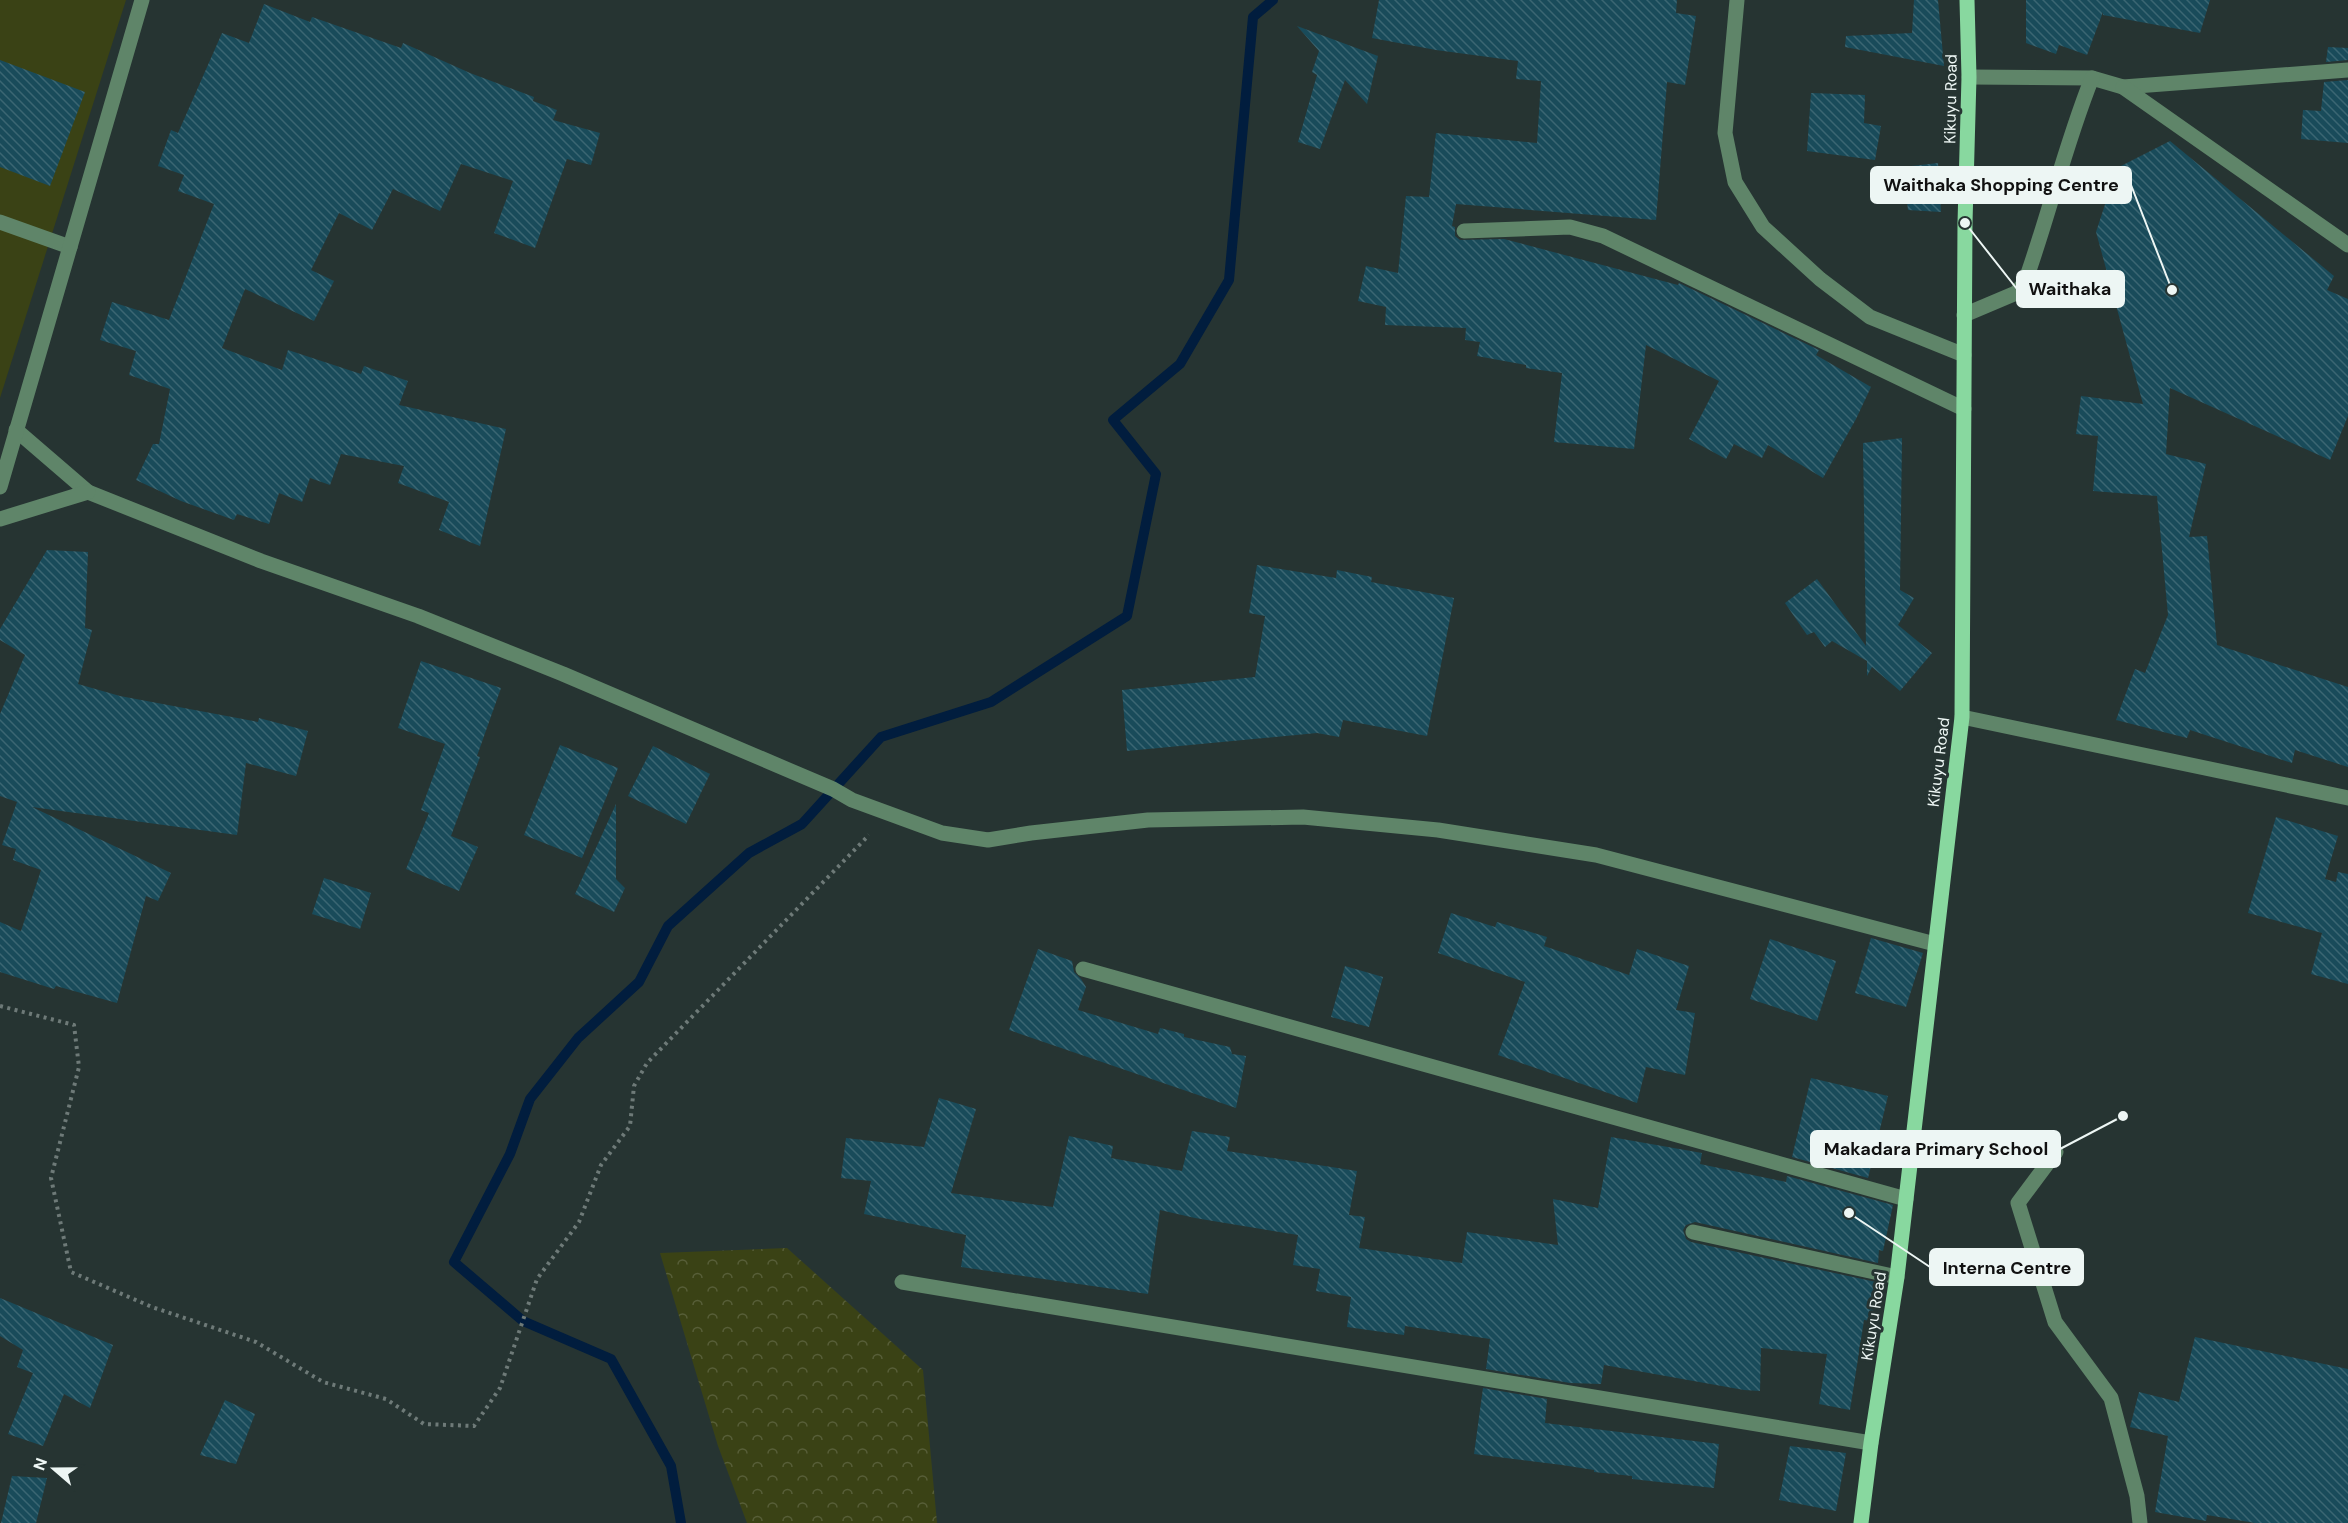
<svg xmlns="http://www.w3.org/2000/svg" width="2348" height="1523" font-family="'DM Sans',sans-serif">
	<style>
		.grass { fill: #3a4215 }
		.forest { fill: url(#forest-crowns) }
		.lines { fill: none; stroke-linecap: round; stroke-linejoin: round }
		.stream { stroke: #011d3e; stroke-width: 10 }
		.building { fill: url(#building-back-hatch) }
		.path { stroke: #6e7a78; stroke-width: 4; stroke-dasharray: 3 4.5; stroke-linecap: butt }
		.minor { stroke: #5f8569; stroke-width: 15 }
		.major { stroke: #88d89f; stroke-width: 15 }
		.labels { text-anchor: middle; stroke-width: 6; stroke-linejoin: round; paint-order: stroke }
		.street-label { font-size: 16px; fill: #edf6f4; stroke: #263432 }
		.leader { fill: none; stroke: #edf6f4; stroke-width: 2 }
		.callout-dot { fill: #edf6f4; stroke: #263432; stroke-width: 2 }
		.callout { fill: #edf6f4; stroke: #edf6f4; stroke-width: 2 }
		.callout-label { font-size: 18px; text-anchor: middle; font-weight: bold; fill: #111 }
	</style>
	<defs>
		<pattern id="forest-crowns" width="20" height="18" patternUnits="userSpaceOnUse" patternTransform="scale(1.5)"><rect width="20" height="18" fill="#3a4215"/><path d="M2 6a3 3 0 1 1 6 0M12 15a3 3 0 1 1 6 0" fill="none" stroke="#575e38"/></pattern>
		<pattern id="building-back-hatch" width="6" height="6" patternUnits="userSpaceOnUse" patternTransform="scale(1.5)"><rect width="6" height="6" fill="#194b5a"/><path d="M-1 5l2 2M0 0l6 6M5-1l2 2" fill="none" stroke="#3b6672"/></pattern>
	</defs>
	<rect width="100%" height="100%" fill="#263432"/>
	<polygon class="grass" points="0,0 126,0 0,398"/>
	<polygon class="forest" points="787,1248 923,1370 937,1523 747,1523 718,1446 660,1253"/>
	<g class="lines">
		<polyline class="stream" points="681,1523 671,1466 611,1359 523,1321 454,1262 510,1154 530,1099 578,1038 639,982 668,926 749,853 802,824 881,737 991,702 1127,616 1156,474 1113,420 1180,364 1229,280 1253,17 1273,0"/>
	</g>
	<g class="building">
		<polygon points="1379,0 1677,0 1676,13 1696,16 1685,85 1667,82 1656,220 1456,204 1452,226 1455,227 1455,236 1460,240 1504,239 1678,285 1679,283 1819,350 1816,355 1871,387 1856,419 1823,478 1768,445 1762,458 1734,444 1726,459 1689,439 1719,381 1646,345 1634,449 1554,442 1562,373 1526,368 1526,365 1477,356 1480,342 1465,340 1466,328 1385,325 1386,307 1358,301 1366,266 1398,273 1406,196 1429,197 1436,133 1537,143 1541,81 1516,79 1518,61 1436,50 1372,38"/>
		<polygon points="1914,0 1938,0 1944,66 1845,47 1846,36 1912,33"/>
		<polygon points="2026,0 2210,0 2200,33 2103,15 2103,12 2087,55 2059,45 2056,54 2026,43"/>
		<polygon points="264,4 310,22 312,17 401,48 403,43 470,73 534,97 533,101 557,110 553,120 600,133 591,165 567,159 535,248 494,233 513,181 461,164 440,211 393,189 372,230 339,213 311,270 334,281 314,321 245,289 222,348 282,370 288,350 361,374 364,366 408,381 399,405 506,429 480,546 439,530 449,502 398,483 404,466 341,454 330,485 310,478 302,502 279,493 269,524 237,514 234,520 181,501 136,480 153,444 159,444 170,389 129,375 136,351 100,340 112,302 169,320 214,204 178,191 184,175 158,166 171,130 178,133 222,33 249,43"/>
		<polygon points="1297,26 1378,56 1367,104 1345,80 1320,149 1298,142 1317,75 1312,72 1319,51"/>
		<polygon points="2328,47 2348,48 2348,60 2326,62"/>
		<polygon points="0,60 85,92 50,186 0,167"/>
		<polygon points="2348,80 2348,143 2301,139 2303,110 2321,111 2324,82"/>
		<polygon points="1811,93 1865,95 1864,123 1881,126 1875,160 1807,151"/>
		<polygon points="2170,141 2334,276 2327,290 2348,299 2348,416 2330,460 2170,388 2166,454 2206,464 2189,537 2207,536 2217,645 2348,687 2348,767 2295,750 2292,763 2190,730 2187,738 2116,720 2135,669 2145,673 2168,615 2157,496 2093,491 2098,436 2076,434 2081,396 2143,404 2096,232 2117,168"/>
		<polygon points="1938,163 1941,212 1908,210 1903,167"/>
		<polygon points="1902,438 1900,590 1914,598 1898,625 1932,653 1900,691 1872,667 1867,676 1867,661 1832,641 1825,647 1814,632 1807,635 1785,603 1817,579 1866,646 1863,443"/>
		<polygon points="47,550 88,552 85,628 92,630 78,684 120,696 258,722 259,718 308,731 296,776 246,763 237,835 32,807 171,873 158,901 146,896 117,1003 56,986 54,989 0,972 0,922 21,931 41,870 13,860 16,849 2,845 17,802 0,796 0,714 25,655 0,640 0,629"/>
		<polygon points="1257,565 1336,578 1337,570 1372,577 1371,582 1454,598 1427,736 1343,720 1339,737 1317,733 1127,751 1122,690 1255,677 1265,616 1249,613"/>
		<polygon points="421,661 501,688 477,756 480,757 451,836 478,847 459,891 406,869 429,813 421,810 445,744 398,728"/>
		<polygon points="560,745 618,768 582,858 524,835"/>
		<polygon points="653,746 710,774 686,824 628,796"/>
		<polygon points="616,804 616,879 625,888 614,912 575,894"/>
		<polygon points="2276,817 2338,836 2325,879 2336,882 2338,872 2348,874 2348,984 2311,974 2322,933 2248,913"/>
		<polygon points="324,878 371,893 360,929 312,914"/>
		<polygon points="1451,913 1495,927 1497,922 1547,937 1544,946 1629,975 1637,949 1689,966 1676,1010 1695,1013 1685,1075 1646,1067 1637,1103 1498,1055 1525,982 1438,953"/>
		<polygon points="1871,938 1923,953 1906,1007 1855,993"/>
		<polygon points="1770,939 1836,961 1817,1021 1750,999"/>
		<polygon points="1038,949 1072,961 1074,972 1081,979 1086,987 1078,1010 1158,1034 1160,1028 1184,1034 1184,1037 1230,1047 1232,1054 1246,1056 1236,1108 1009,1030"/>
		<polygon points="1345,966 1383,977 1369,1027 1331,1017"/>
		<polygon points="1811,1078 1888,1096 1868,1178 1792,1157"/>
		<polygon points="939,1098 976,1109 951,1193 1053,1207 1069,1136 1113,1146 1111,1158 1182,1171 1192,1131 1230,1137 1227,1151 1357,1171 1349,1215 1365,1217 1359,1248 1462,1263 1467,1232 1558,1245 1553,1199 1598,1208 1611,1137 1702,1153 1700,1164 1786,1182 1787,1176 1893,1205 1883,1251 1879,1250 1878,1263 1695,1222 1686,1225 1683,1230 1686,1239 1691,1242 1876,1282 1872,1321 1864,1320 1850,1410 1819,1404 1827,1354 1761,1348 1760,1391 1744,1390 1604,1365 1601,1384 1570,1383 1486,1369 1490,1339 1405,1326 1404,1335 1347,1327 1351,1297 1316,1291 1320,1269 1293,1265 1298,1235 1195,1218 1160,1210 1148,1294 961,1267 966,1235 864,1214 871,1181 841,1178 846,1138 924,1147"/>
		<polygon points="0,1298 113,1345 90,1408 64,1394 43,1446 8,1434 33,1373 17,1367 23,1350 0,1336"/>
		<polygon points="2195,1337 2348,1369 2348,1523 2255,1523 2207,1515 2206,1521 2155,1512 2168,1436 2130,1427 2139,1392 2179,1402"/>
		<polygon points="1483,1388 1547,1399 1545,1423 1719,1444 1714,1488 1632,1479 1632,1476 1594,1472 1594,1470 1562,1465 1474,1454"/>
		<polygon points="225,1400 255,1414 236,1464 200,1455"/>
		<polygon points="1790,1446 1846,1453 1836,1511 1779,1500"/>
		<polygon points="12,1476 47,1478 36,1523 1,1523"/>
	</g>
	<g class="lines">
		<polyline class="path" points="0,1006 74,1025 79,1067 51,1178 71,1272 152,1307 256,1342 323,1382 386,1399 424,1424 474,1426 500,1388 537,1279 579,1222 601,1165 630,1126 634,1086 647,1063 869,835"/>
		<g class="minor">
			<polyline points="1737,0 1725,133 1735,182 1763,227 1820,279 1870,317 1964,355"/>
			<polyline points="1969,77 2092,78 2123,87 2348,70"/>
			<polyline points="2123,87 2348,245"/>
			<polyline points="0,222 70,247"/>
			<polyline points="1464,231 1570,227 1603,236 1964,409"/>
			<path d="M 1964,315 L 2016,293 L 2025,282 C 2049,215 2065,145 2092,78"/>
			<polyline points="16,430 88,492 261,561 418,616 563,674 833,789 852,800 942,833 988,840 1031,833 1148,820 1303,817 1438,830 1596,855 1935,944"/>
			<polyline points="0,487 142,0"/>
			<polyline points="0,519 88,492"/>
			<polyline points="1962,717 2348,798"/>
			<polyline points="1083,969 1906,1199"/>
			<polyline points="2056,1152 2018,1203 2055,1322 2111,1398 2137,1496 2140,1523"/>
			<polyline points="1693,1232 1897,1277"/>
			<polyline points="902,1282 1871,1443"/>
		</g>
		<polyline class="major" points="1861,1523 1871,1443 1897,1277 1962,717 1965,223 1969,77 1967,0"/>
	</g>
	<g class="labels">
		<g class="street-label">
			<text transform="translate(1950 99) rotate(-89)" y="6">Kikuyu Road</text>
			<text transform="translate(1938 762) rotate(-83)" y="6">Kikuyu Road</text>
			<text transform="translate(1873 1316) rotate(-81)" y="6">Kikuyu Road</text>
		</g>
	</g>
	<path class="leader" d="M2172 290L2131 185M1965 223L2017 289M2123 1116L2060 1149M1849 1213L1930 1267"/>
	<g class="callout-dot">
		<circle cx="2172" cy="290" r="6"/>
		<circle cx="1965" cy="223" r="6"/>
		<circle cx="2123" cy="1116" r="6"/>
		<circle cx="1849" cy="1213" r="6"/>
	</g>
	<g class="callout">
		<rect x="1871" y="167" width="260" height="36" rx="6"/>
		<rect x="2017" y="271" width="107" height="36" rx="6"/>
		<rect x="1811" y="1131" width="249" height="36" rx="6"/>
		<rect x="1930" y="1249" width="153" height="36" rx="6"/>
	</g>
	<g class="callout-label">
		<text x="2001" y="191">Waithaka Shopping Centre</text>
		<text x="2070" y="295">Waithaka</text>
		<text x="1936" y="1155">Makadara Primary School</text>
		<text x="2007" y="1274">Interna Centre</text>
	</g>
	<g transform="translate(54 1469) rotate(290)" stroke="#263432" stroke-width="4.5" paint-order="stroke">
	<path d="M0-4.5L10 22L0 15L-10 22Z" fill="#edf6f4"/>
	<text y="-9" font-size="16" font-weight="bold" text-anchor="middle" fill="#edf6f4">N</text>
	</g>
</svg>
